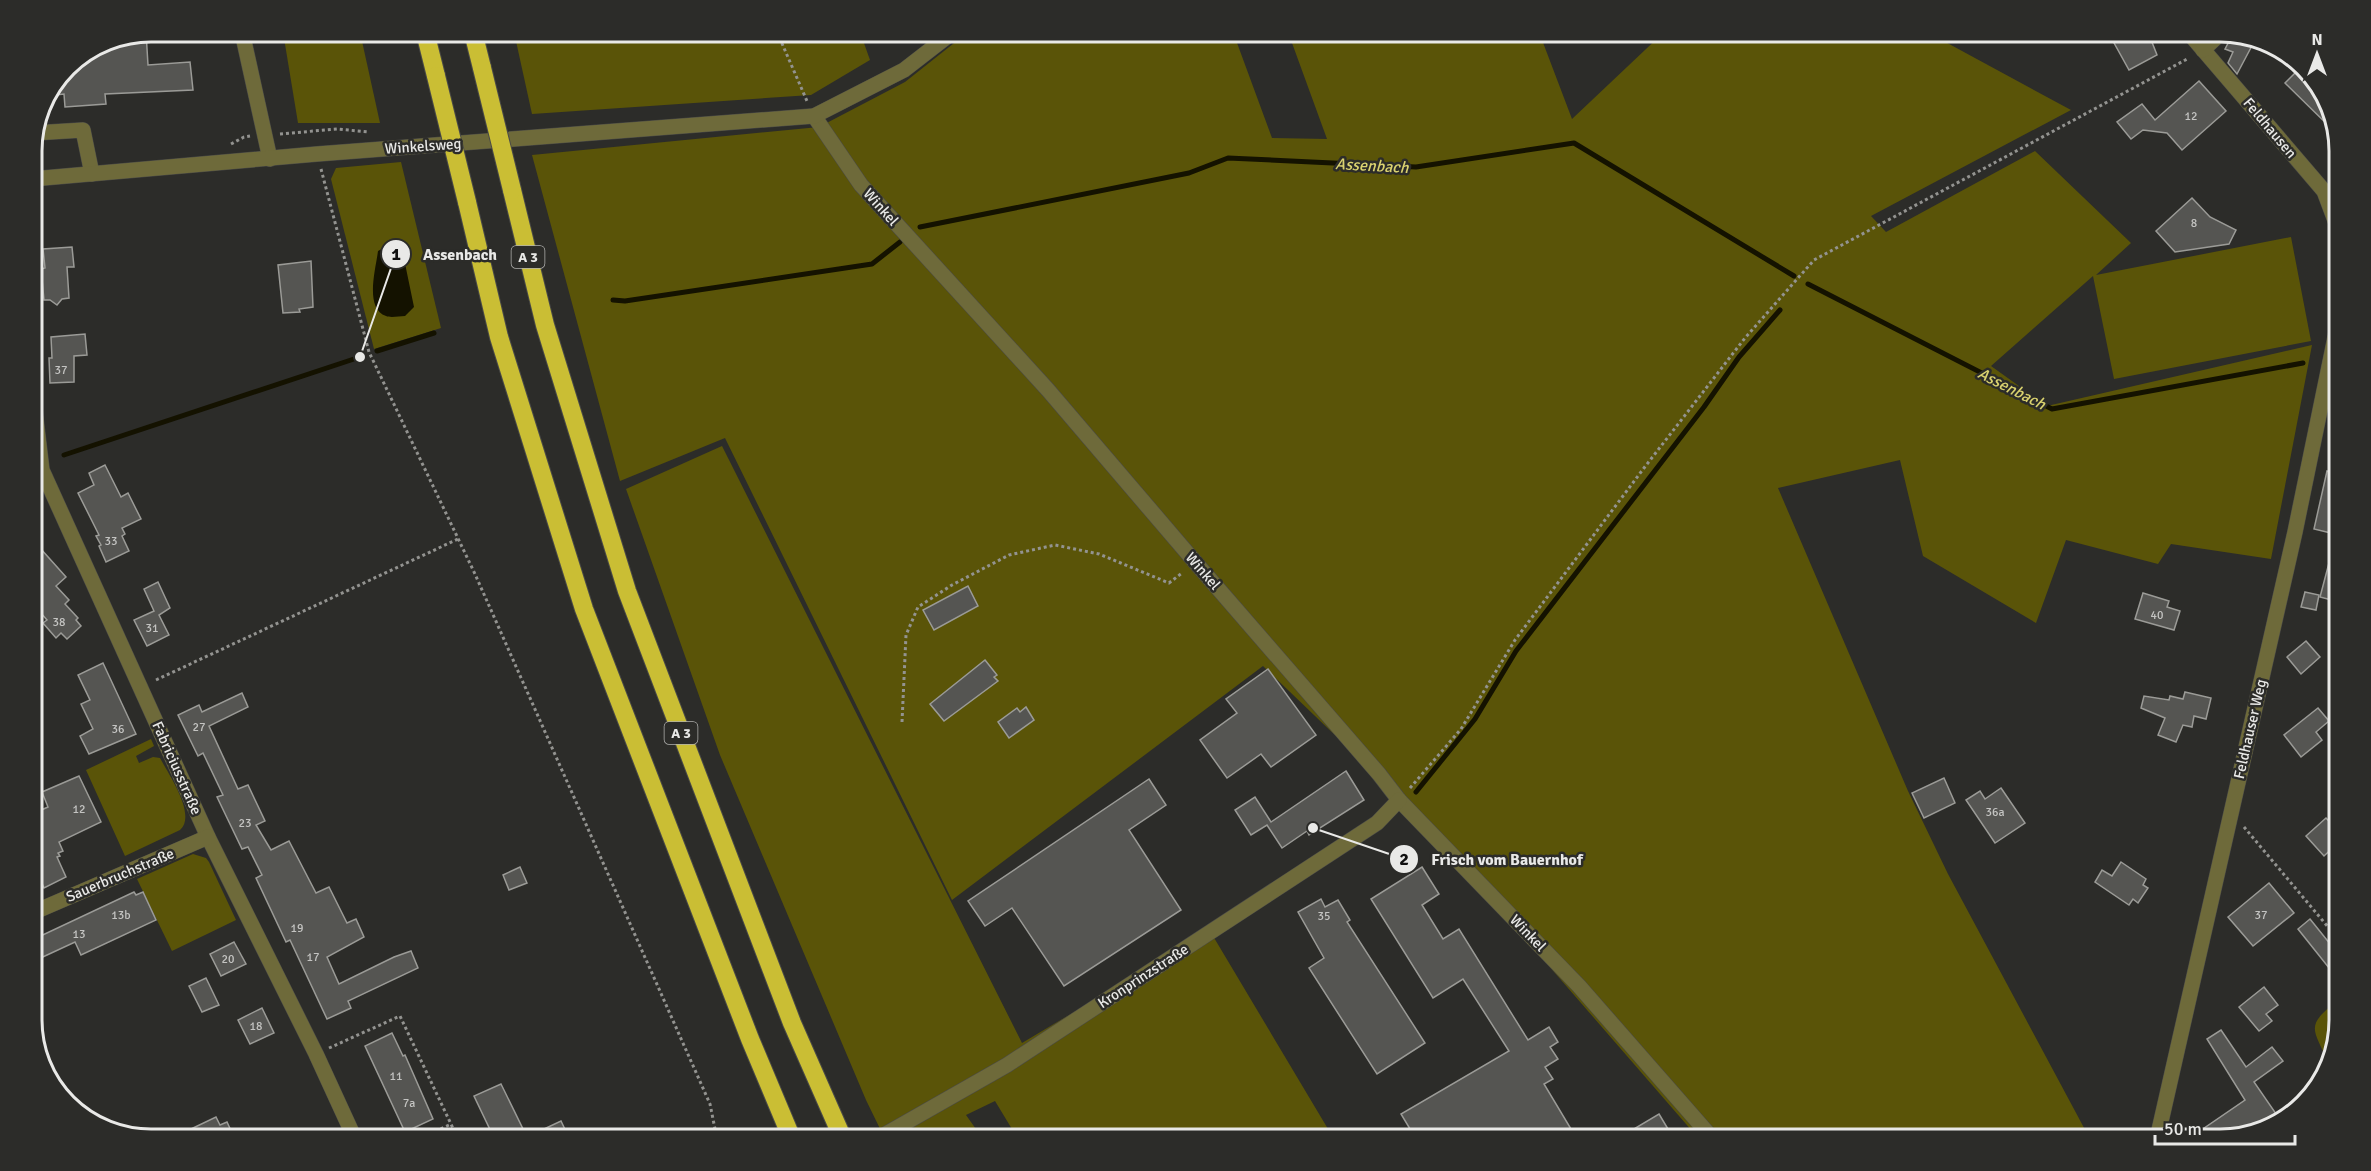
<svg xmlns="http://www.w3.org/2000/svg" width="2371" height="1171" font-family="Signika,sans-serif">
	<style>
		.green { fill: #5a5408 }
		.water { fill: #141200 }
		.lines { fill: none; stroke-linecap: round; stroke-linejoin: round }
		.stream { stroke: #141200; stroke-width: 5 }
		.building { fill: #555552; stroke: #9b9b97; stroke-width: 1.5 }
		.minor-casing { stroke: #4a4a47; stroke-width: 16 }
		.highway-casing { stroke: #4a4a47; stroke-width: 20 }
		.path { stroke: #939390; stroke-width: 3; stroke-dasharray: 3 3; stroke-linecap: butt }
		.minor { stroke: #6e6a3a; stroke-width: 15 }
		.highway { stroke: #cabe34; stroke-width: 18 }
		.highway-bridge-casing { stroke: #4a4a47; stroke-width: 20; stroke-linecap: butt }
		.highway-bridge { stroke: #cabe34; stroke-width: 18 }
		.labels { text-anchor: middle; stroke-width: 5; stroke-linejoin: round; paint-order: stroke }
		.number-label { font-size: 12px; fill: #c4c4c2 }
		.shield { fill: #2c2c29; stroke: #b0b0ae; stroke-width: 1.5 }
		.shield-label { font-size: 14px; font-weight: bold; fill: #e9e9e7 }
		.street-label { font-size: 15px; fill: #e9e9e7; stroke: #2c2c29 }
		.water-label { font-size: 16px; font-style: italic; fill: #dad26f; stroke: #2c2c29 }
		.rim { fill: none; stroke: #e9e9e7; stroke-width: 3 }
		.leader { fill: none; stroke: #e9e9e7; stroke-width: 2 }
		.callout-dot { fill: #e9e9e7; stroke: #2c2c29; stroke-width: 2 }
		.mark-label { font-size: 18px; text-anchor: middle; font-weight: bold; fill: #111 }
		.callout-label { font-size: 16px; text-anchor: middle; font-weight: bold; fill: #e9e9e7; stroke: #2c2c29; stroke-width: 5; stroke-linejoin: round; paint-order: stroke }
	</style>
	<rect width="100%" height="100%" fill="#2c2c29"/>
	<g class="green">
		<polygon points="283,32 360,32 380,123 298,123"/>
		<polygon points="514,32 860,32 870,60 811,95 532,114"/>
		<polygon points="968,32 1233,32 1272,138 1327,139 1288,32 1539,32 1572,119 1664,32 1927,32 2071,110 1871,216 1886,232 2035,151 2131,243 2096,275 2291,237 2311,341 2114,379 2093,276 1991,366 2047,406 2312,345 2271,559 2171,544 2158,564 2066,540 2036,623 1923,556 1900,460 1778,488 1908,791 1948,874 2090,1139 1699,1139 1417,814 1263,666 952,900 725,438 620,481 532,155 819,127 905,82"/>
		<polygon points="401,162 441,328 374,349 331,179 336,168"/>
		<polygon points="722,446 1022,1043 1210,931 1334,1139 1018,1139 995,1101 966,1115 983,1139 885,1139 866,1100 720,755 626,489"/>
		<path d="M 151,739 L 154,746 L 136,756 L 139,763 L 153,757 L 160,758 C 169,775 197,815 180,830 L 125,856 L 86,770 Z"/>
		<polygon points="193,854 206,858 209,862 236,920 172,951 137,879"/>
		<path d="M 2339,999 L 2339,1020 L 2329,1064 C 2312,1026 2305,1027 2339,999 Z"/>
	</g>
	<path class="water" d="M 387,246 L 402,249 L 414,307 L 405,316 C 399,316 391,318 386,316 C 364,309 376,268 378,251 Z"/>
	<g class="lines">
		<g class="stream">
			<polyline points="920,227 1189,173 1228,158 1416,167 1574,143 1794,276"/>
			<polyline points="1808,284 2052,409 2303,363"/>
			<polyline points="613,300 625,301 872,264 900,242"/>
			<polyline points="377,351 434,333"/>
			<polyline points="64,455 360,357"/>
			<polyline points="1416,792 1475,719 1516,651 1704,407 1739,357 1780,310"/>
		</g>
	</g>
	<g class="building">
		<polygon points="146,32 148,65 190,62 193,90 105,94 106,104 65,107 64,94 47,96 67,66 105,40"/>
		<polygon points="2108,32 2148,32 2157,55 2129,70"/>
		<polygon points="2233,34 2255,40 2237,74 2228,63 2233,52 2225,49"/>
		<polygon points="2300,68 2321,88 2335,132 2285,83"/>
		<polygon points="2199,81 2226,111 2182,150 2167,133 2143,130 2131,139 2117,122 2142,104 2155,120"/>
		<polygon points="2192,198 2210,217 2236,230 2229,244 2175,252 2156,231"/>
		<polygon points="72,247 74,267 67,267 69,298 62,299 57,305 50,300 44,300 41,269 45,268 43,249"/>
		<polygon points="311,261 313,307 299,309 300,312 283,313 278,265"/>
		<polygon points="85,334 87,355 74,356 74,382 50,383 49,358 52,358 51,337"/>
		<polygon points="105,465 121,497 128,493 141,519 122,528 125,534 122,536 129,551 106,562 99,546 101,545 96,536 99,535 78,493 94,485 89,473"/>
		<polygon points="2327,471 2339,474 2339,535 2314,529"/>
		<polygon points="32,539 66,577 56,586 69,600 65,604 78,618 76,620 81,626 67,639 61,633 56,638 43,623 47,620 32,603"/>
		<polygon points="2334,544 2339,544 2339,602 2320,597"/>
		<polygon points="158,582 170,608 159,615 169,635 147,646 134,620 154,611 144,589"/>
		<polygon points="968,586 978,606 934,630 923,610"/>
		<polygon points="2305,592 2319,595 2316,610 2301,607"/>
		<polygon points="2143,593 2169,601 2167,607 2180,611 2174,630 2135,619"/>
		<polygon points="2306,641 2320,657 2301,674 2287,657"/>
		<polygon points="985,660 997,675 994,677 998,681 944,721 930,704"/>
		<polygon points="103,663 136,734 89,754 80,736 93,729 81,704 90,700 78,675"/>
		<polygon points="1268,669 1316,735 1271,767 1261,754 1227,778 1200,740 1237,713 1226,699"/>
		<polygon points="2185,692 2211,698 2206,719 2194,716 2192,727 2183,725 2176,742 2158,735 2165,718 2141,708 2144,696 2169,700 2170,696 2183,699"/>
		<polygon points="242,693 248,707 209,726 238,789 248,785 265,821 256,825 271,850 289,841 316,893 329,887 347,923 356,919 364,937 327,957 339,984 394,957 411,951 418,968 348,1001 351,1008 327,1019 290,940 286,942 256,878 262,875 248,847 242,849 217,797 223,795 203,753 198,756 178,715 199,705 202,712"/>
		<polygon points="1026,707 1034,720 1009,738 998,722 1017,708 1020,712"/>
		<polygon points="2318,708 2329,721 2316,732 2322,740 2301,757 2284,735"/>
		<polygon points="1346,771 1364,800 1309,835 1307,831 1282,848 1267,825 1251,835 1235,810 1255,797 1271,822"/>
		<polygon points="79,776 101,822 59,842 63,851 58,853 60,856 57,857 66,877 44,888 32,860 32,814 48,807 42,792"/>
		<polygon points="1944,778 1955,803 1924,818 1912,793"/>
		<polygon points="1149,779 1166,805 1129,830 1181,910 1064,986 1012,908 985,926 968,901"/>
		<polygon points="2001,788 2025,823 1995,843 1966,800 1980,791 1985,799"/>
		<polygon points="2326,818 2339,832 2339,842 2324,856 2306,836"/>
		<polygon points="2121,862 2146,879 2143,885 2148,888 2138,903 2133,899 2129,905 2095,882 2102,870 2112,876"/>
		<polygon points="520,867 527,883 509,890 503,875"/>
		<polygon points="1422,867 1439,894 1422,905 1443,939 1459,929 1528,1040 1549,1027 1558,1042 1550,1047 1558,1059 1545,1067 1553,1079 1544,1084 1577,1139 1416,1139 1401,1114 1509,1051 1463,979 1433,998 1371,899"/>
		<polygon points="2269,883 2294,913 2253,946 2228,917"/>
		<polygon points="134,892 136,895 143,892 156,920 81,955 75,942 32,962 32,940"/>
		<polygon points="1321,899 1325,907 1338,900 1350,920 1347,922 1425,1043 1377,1074 1309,968 1324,958 1298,912"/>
		<polygon points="2310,919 2339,955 2339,959 2329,968 2298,929"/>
		<polygon points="234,942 246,964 221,976 210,954"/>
		<polygon points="206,978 219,1005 202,1012 189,986"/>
		<polygon points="2264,987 2278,1005 2266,1014 2272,1021 2259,1031 2239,1007"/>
		<polygon points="262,1008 274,1033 250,1044 238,1020"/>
		<polygon points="2221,1030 2246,1067 2272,1047 2283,1061 2254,1082 2281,1121 2221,1139 2206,1139 2200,1131 2245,1100 2207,1039"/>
		<polygon points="392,1033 403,1056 405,1055 433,1119 405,1132 365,1046"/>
		<polygon points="501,1084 527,1137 561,1121 570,1140 495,1140 474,1096"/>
		<polygon points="1659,1114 1674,1139 1617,1139"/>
		<polygon points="216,1117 220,1125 227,1122 233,1135 226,1140 168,1140"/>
	</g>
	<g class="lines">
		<g class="minor-casing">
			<g id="minor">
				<polyline points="242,32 270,159"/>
				<polyline points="2188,32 2324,191 2339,231"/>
				<polyline points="2203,50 2222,32"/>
				<polyline points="814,116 861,185 1048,390 1195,562 1379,774 1399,800 1579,986 1713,1139"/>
				<polyline points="34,133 83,130 92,174"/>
				<polyline points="32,179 317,154 814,116 904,70 953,32"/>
				<polyline points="32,386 42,470 208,837 316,1054 355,1139"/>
				<polyline points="32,913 208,837"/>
				<polyline points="877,1139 1007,1065 1377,823 1399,800"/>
				<polyline points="2157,1139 2295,532 2339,318"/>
			</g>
		</g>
		<g class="highway-casing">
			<g id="highway">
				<polyline points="425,32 436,76"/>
				<polyline points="473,32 482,68"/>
				<polyline points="512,190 545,325 627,591 792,1023 843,1139"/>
				<polyline points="467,202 499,337 584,609 750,1039 792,1139"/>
			</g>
		</g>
		<g class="path">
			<polyline points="777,32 807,101"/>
			<polyline points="280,134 337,129 369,132"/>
			<polyline points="231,144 244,137 250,136"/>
			<polyline points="321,169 369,352 475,574 710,1104 717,1139"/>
			<polyline points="156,680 458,539"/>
			<polyline points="902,722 906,635 918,607 952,585 1009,555 1055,545 1099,554 1169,583 1182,573"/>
			<polyline points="1410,788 1461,729 1515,640 1644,468 1745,338 1814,260 2189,58"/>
			<polyline points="2244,827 2339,940"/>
			<polyline points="329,1048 400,1016 458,1139"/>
			<polyline points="419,1139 451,1124"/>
		</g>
		<use href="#minor" class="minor"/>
		<use href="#highway" class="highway"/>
		<g class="highway-bridge-casing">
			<g id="highway-bridge">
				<polyline points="482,68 512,190"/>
				<polyline points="436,76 467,202"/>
			</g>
		</g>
		<use href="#highway-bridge" class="highway-bridge"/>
	</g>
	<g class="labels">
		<g class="number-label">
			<text x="2191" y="120">12</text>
			<text x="2194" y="227">8</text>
			<text x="61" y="374">37</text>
			<text x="111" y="545">33</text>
			<text x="2157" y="619">40</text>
			<text x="59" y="626">38</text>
			<text x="152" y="632">31</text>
			<text x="199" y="731">27</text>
			<text x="118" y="733">36</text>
			<text x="79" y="813">12</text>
			<text x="1995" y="816">36a</text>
			<text x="245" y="827">23</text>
			<text x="121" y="919">13b</text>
			<text x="2261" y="919">37</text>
			<text x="1324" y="920">35</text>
			<text x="297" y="932">19</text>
			<text x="79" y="938">13</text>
			<text x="313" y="961">17</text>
			<text x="228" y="963">20</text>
			<text x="256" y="1030">18</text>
			<text x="396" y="1080">11</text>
			<text x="409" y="1107">7a</text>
		</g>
		<g class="shield">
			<rect x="511.5" y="246" width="33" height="22" rx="4.5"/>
			<rect x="664.5" y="722" width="33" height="22" rx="4.5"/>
		</g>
		<g class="shield-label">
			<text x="528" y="262">A 3</text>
			<text x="681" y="738">A 3</text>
		</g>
		<g class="street-label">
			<text transform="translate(2270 128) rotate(50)" y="5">Feldhausen</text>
			<text transform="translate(423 146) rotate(-4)" y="5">Winkelsweg</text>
			<text transform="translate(881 207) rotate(48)" y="5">Winkel</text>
			<text transform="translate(1203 571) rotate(49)" y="5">Winkel</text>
			<text transform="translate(2250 729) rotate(-77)" y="5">Feldhauser Weg</text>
			<text transform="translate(177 768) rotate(66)" y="5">Fabriciusstraße</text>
			<text transform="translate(120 875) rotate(-23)" y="5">Sauerbruchstraße</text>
			<text transform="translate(1528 933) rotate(46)" y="5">Winkel</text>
			<text transform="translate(1143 976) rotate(-33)" y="5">Kronprinzstraße</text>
		</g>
		<g class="water-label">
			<text transform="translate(1372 165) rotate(3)" y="6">Assenbach</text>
			<text transform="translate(2012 388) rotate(27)" y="6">Assenbach</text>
		</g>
	</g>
	<path d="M0 0H2371V1171H0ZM151 42H2220A109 109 0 0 1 2329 151V1020A109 109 0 0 1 2220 1129H151A109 109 0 0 1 42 1020V151A109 109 0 0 1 151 42Z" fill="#2c2c29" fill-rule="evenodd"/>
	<path class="rim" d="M151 42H2220A109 109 0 0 1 2329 151V1020A109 109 0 0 1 2220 1129H151A109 109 0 0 1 42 1020V151A109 109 0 0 1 151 42Z"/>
	<path class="leader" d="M360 357L396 254M1313 828L1404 859"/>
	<g class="callout-dot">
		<circle cx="360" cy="357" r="6"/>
		<circle cx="1313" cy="828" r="6"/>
		<circle cx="396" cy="254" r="15"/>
		<circle cx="1404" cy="859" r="15"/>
	</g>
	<g class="mark-label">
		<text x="396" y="260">1</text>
		<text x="1404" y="865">2</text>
	</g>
	<g class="callout-label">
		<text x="460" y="260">Assenbach</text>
		<text x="1507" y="865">Frisch vom Bauernhof</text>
	</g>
	<g transform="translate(2317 54)" stroke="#2c2c29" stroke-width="4.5" paint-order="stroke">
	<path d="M0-4.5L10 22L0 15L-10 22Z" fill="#e9e9e7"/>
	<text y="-9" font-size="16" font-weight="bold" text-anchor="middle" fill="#e9e9e7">N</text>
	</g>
	<path d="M2155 1135v9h140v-9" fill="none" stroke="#e9e9e7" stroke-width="3"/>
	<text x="2164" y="1135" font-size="18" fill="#e9e9e7" stroke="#2c2c29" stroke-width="4.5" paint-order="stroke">50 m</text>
</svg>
